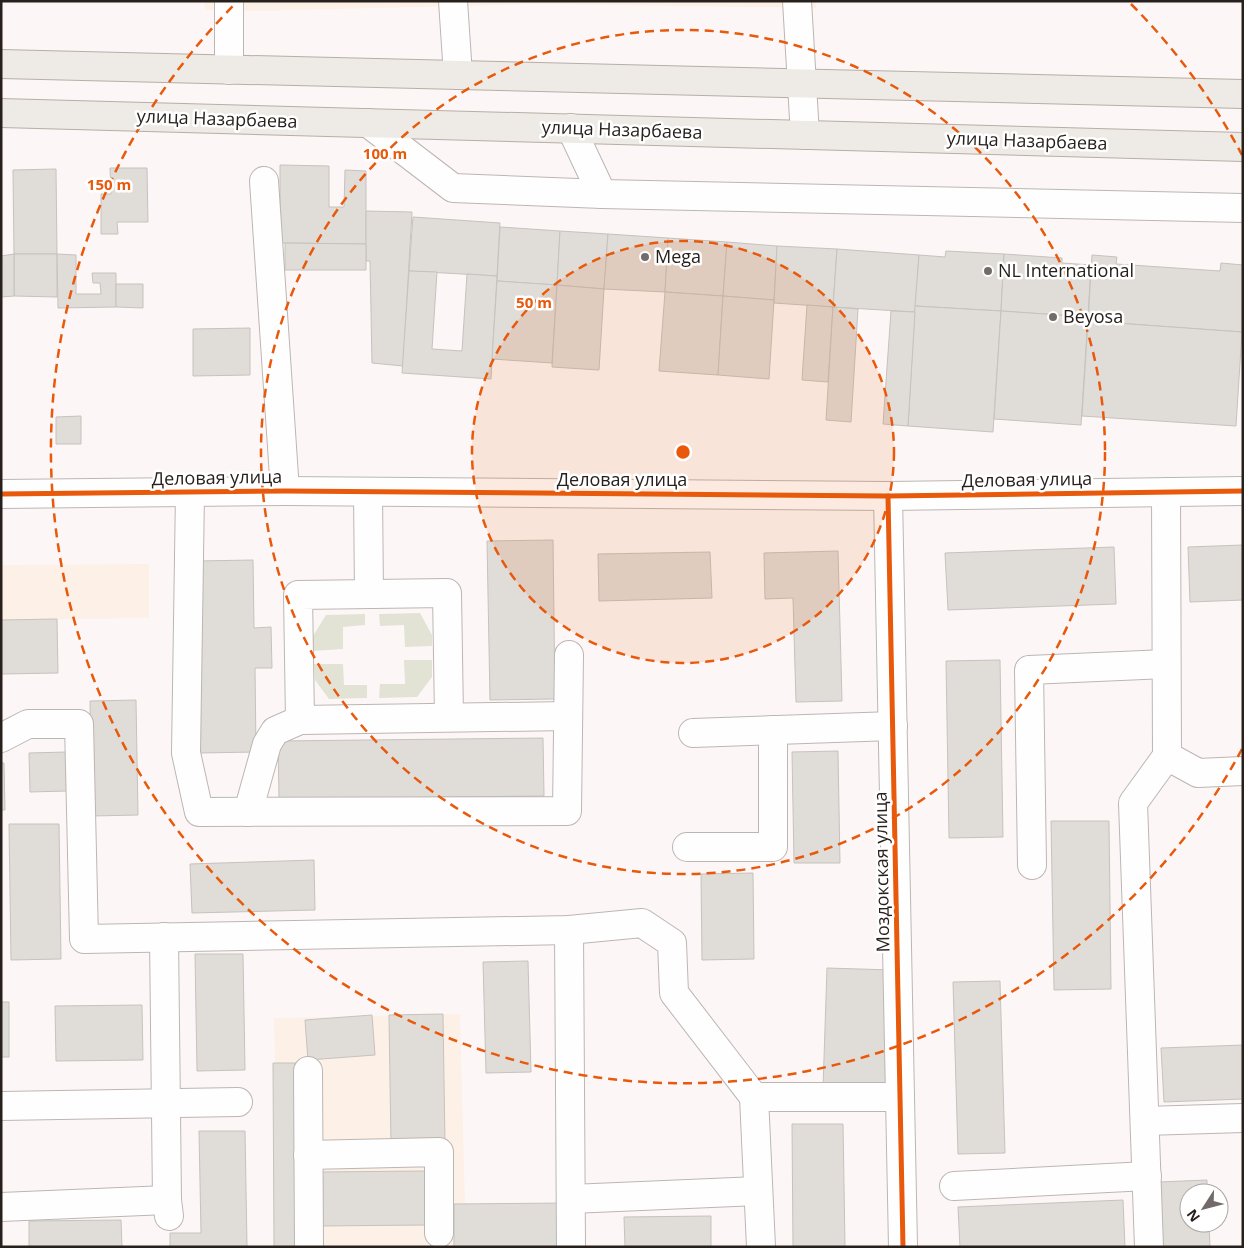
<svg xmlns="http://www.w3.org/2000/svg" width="1244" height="1248" font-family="'Open Sans',sans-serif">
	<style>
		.commercial { fill: #fdf0e7 }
		.green { fill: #e2e3d4 }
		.building { fill: #e0dcd8; stroke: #c6c2be }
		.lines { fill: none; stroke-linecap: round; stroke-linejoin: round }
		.minor-casing { stroke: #bcb6b3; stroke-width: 30 }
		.major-casing { stroke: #b7aea5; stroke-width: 30 }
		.minor { stroke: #fffefe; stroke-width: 28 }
		.major { stroke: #eeeae5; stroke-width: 28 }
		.cycleway-casing { stroke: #fff; stroke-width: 8 }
		.cycleway { stroke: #e8590c; stroke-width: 5 }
		.ring { fill: none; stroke: #e8590c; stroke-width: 2.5; stroke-dasharray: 9 6 }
		.poi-dot { fill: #726b69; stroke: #fff; stroke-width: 2 }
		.labels { text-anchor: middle; stroke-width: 5; stroke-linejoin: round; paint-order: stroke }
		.street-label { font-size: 18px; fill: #28201d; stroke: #fff }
		.poi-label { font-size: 18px; fill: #28201d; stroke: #fff; text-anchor: start }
		.centre { fill: #e8590c; stroke: #fff; stroke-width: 2.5 }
		.ring-label { font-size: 15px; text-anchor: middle; font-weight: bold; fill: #e8590c; stroke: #fff; stroke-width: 5; stroke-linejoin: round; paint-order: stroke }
	</style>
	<rect width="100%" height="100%" fill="#fcf7f6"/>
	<g class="commercial">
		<polygon points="204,1 816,1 816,8 543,4 256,11 205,10"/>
		<polygon points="149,564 149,618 1,620 1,565"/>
		<polygon points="460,1014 466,1247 279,1247 274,1018"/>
	</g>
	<g class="green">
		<polygon points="420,613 432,635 432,646 405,647 404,625 380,626 379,614"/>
		<polygon points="365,614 365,625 343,627 343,649 313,651 313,636 326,615"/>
		<polygon points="404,660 432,660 432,677 417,697 379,698 380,684 405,684"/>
		<polygon points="314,664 343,664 344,685 367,685 367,698 329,699 315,680"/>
	</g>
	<g class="building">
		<polygon points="280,165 329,166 329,207 344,207 345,170 366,171 366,244 280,243"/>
		<polygon points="110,168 147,168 148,222 117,222 118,234 101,234 101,194 111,194"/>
		<polygon points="56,169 57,254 14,254 13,170"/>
		<polygon points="366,211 412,212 403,366 372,363 370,261 366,261"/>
		<polygon points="413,217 500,223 497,276 409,271"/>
		<polygon points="500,227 560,231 557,285 497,281"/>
		<polygon points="560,231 608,234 604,289 557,285"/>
		<polygon points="608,234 668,238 665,292 604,289"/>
		<polygon points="668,238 727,242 723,296 665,292"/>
		<polygon points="727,242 777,246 774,300 723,296"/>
		<polygon points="285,243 366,244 366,270 285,270"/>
		<polygon points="777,246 837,249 833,307 774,303"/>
		<polygon points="837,249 919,255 915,312 833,307"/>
		<polygon points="946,251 1004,254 1001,311 915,306 919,255 945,257"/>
		<polygon points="14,254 57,254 57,297 14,296"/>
		<polygon points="14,254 14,296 1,297 1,256"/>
		<polygon points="57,254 76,255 76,294 101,294 100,283 93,283 92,273 116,273 116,307 58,308"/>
		<polygon points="1004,254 1062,258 1062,263 1091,265 1088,317 1001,311"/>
		<polygon points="1092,255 1117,257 1116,264 1220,271 1221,263 1243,265 1242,332 1088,321"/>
		<polygon points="409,271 437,272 432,349 462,351 467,274 497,276 491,379 402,373"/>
		<polygon points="497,281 557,285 552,363 492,359"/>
		<polygon points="116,284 143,284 143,308 116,307"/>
		<polygon points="557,285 604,289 599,370 552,367"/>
		<polygon points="665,292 723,296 718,375 659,371"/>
		<polygon points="723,296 774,300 769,379 718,375"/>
		<polygon points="807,305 833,307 828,382 802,380"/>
		<polygon points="915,306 1001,311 993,432 908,426"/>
		<polygon points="833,307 858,309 851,422 826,420"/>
		<polygon points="891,311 915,312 908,426 883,424"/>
		<polygon points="1001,311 1088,317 1081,425 994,419"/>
		<polygon points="1088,321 1242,332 1236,426 1082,416"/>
		<polygon points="250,328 250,375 193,376 193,329"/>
		<polygon points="81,416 81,444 56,444 56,417"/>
		<polygon points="553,540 555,699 490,700 487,541"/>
		<polygon points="1243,545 1243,600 1190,602 1188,547"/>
		<polygon points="1114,547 1116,604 948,610 945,553"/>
		<polygon points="838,551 842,701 796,702 793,598 765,599 764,553"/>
		<polygon points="710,552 712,598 599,601 598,554"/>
		<polygon points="253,560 254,628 271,627 272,668 255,668 256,752 200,753 197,561"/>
		<polygon points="57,619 58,673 1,674 1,620"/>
		<polygon points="1000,660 1003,837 949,838 946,661"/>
		<polygon points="136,700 138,815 92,816 90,701"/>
		<polygon points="543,738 544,796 279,799 278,741"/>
		<polygon points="838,751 840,863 794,863 792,752"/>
		<polygon points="66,752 67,791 30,792 29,753"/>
		<polygon points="1,763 4,763 5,810 1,810"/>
		<polygon points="1051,821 1109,821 1111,989 1054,990"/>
		<polygon points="9,824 59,824 61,959 11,960"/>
		<polygon points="314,860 315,910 192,913 190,864"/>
		<polygon points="753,873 754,959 702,960 701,874"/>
		<polygon points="195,954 243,954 245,1070 197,1071"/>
		<polygon points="528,961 531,1072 486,1073 483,962"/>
		<polygon points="827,968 892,970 888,1090 823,1088"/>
		<polygon points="1000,981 1005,1153 958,1154 953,982"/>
		<rect x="1" y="1002" width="8" height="55"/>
		<polygon points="142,1005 143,1060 56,1061 55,1006"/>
		<polygon points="443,1014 445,1145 391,1146 389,1015"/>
		<polygon points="372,1015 375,1055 308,1060 305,1020"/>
		<polygon points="1243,1045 1243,1099 1164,1102 1161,1048"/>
		<polygon points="273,1063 299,1063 300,1247 274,1247"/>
		<polygon points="792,1124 843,1124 845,1247 793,1247"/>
		<polygon points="199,1131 245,1131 247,1247 170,1247 170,1233 201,1233"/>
		<polygon points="425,1171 425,1225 319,1226 318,1172"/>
		<polygon points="1207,1180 1207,1193 1189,1193 1189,1223 1209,1223 1210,1247 1162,1247 1159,1182"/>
		<polygon points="1123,1200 1125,1247 960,1247 958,1207"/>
		<polygon points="567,1203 567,1247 454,1247 454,1204"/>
		<polygon points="711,1216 711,1247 625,1247 624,1217"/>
		<polygon points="121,1220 122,1247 29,1247 29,1221"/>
	</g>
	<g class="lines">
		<g class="minor-casing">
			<g id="minor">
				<polyline points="229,1 229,70"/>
				<polyline points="453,1 458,75"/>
				<polyline points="797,1 805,135"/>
				<polyline points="368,123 453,188 602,194 1243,208"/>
				<polyline points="571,128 602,194"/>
				<polyline points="264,181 285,491"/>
				<polyline points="190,492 186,753 199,812 567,811 569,655"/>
				<polyline points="368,492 369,594"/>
				<polyline points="1,494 285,491 888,496 1243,491"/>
				<polyline points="888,496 903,1247"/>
				<polyline points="300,720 298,595 447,593 449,717"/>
				<polyline points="693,733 893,726"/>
				<polyline points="1,738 28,724 79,724 84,939 569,930 642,923 672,943 674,993 754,1097 900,1097"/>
				<polyline points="1167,756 1198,773 1243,771"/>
				<polyline points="248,812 267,744 275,731 300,720 568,716"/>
				<polyline points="687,847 773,847 773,730"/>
				<polyline points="1032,865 1029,670 1166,664"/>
				<polyline points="569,930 571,1247"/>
				<polyline points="164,937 167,1200 169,1216"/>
				<polyline points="308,1071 309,1247"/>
				<polyline points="754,1097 761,1247"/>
				<polyline points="1,1106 238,1102"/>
				<polyline points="1145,1121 1243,1118"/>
				<polyline points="308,1155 439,1152 439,1233"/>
				<polyline points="954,1186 1147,1176"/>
				<polyline points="571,1199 758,1191"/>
				<polyline points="1,1207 167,1200"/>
				<polyline points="1149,1247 1133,803 1167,756 1166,492"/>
			</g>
		</g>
		<g class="major-casing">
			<g id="major">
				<polyline points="1,64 1243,94"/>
				<polyline points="1,113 1243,147"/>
			</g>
		</g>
		<use href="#minor" class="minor"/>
		<use href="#major" class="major"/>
		<g class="cycleway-casing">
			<g id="cycleway">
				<polyline points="1,494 285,491 888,496 1243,491"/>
				<polyline points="888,496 903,1247"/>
			</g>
		</g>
		<use href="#cycleway" class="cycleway"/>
	</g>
	<circle cx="683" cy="452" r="211" fill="#e8590c" fill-opacity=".12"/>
	<g class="ring">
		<circle cx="683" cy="452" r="211"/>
		<circle cx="683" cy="452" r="422"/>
		<path d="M1242 749A633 633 0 1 1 235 4M1131 4A633 633 0 0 1 1242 155"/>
	</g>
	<g class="poi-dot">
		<circle cx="645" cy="257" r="5"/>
		<circle cx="988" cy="271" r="5"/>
		<circle cx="1053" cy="317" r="5"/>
	</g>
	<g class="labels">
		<g class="street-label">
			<text transform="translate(217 119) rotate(2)" y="6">улица Назарбаева</text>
			<text transform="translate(622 130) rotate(2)" y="6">улица Назарбаева</text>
			<text transform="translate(1027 141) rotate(2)" y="6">улица Назарбаева</text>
			<text transform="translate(217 478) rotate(-1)" y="6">Деловая улица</text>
			<text x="622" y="486">Деловая улица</text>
			<text transform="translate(1027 480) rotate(-1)" y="6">Деловая улица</text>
			<text transform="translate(882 872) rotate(-91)" y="6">Моздокская улица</text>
		</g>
		<g class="poi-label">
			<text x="655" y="263">Mega</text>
			<text x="998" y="277">NL International</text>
			<text x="1063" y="323">Beyosa</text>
		</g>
	</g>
	<circle cx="683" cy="452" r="8" class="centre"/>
	<g class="ring-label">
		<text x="385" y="159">100 m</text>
		<text x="109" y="190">150 m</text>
		<text x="534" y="308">50 m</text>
	</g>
	<rect width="1244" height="1248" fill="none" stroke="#28201d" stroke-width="5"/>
	<g transform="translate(1204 1208) rotate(234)"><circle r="24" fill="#ffffff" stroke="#a9a6a5"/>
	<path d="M0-4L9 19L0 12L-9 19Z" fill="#726b69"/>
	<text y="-8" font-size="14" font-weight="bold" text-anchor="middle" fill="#28201d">N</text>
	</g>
</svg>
